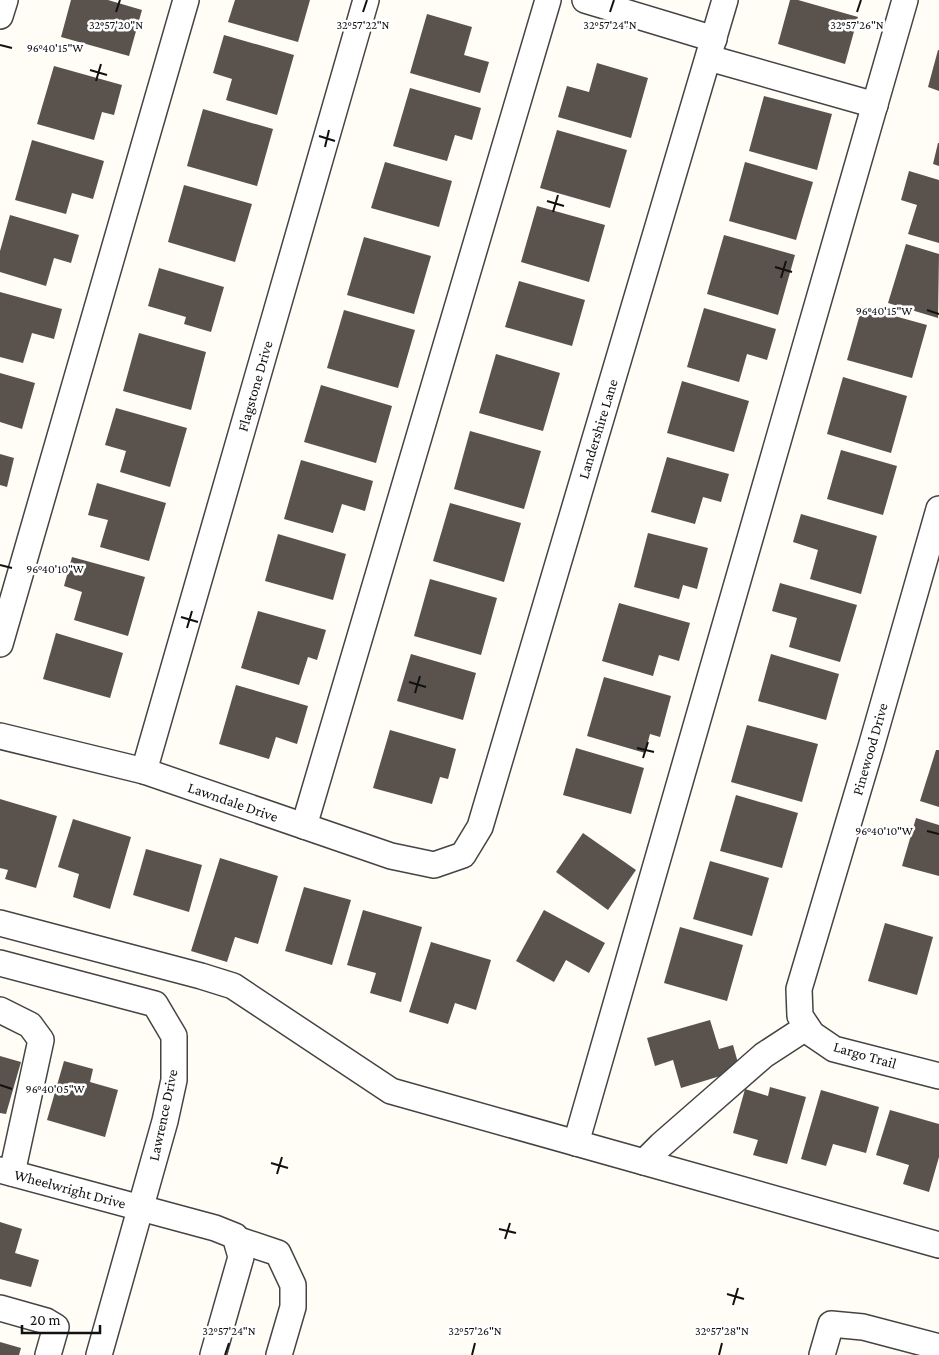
<svg xmlns="http://www.w3.org/2000/svg" width="939" height="1355" font-family="'Crimson Pro',serif">
	<style>
		.building { fill: #5a524d }
		.lines { fill: none; stroke-linecap: round; stroke-linejoin: round }
		.minor-casing { stroke: #444; stroke-width: 28 }
		.minor { stroke: #fff; stroke-width: 25 }
		.ticks { fill: none; stroke: #111; stroke-width: 2 }
		.labels { text-anchor: middle; stroke-width: 5; stroke-linejoin: round; paint-order: stroke }
		.street-label { font-size: 15px; fill: #111; stroke: #fff }
		.ticks-label { font-size: 12px; text-anchor: middle; fill: #111; stroke: #fff; stroke-width: 5; stroke-linejoin: round; paint-order: stroke }
	</style>
	<rect width="100%" height="100%" fill="#fffdf5"/>
	<g class="building">
		<polygon points="71,0 108,0 142,10 129,56 61,37"/>
		<polygon points="235,0 310,0 298,42 228,22"/>
		<polygon points="790,0 798,0 858,17 845,64 778,44"/>
		<polygon points="427,14 472,27 464,55 489,62 480,93 410,73"/>
		<polygon points="224,35 294,55 277,115 226,100 232,79 213,73"/>
		<polygon points="938,50 939,50 939,91 928,87"/>
		<polygon points="597,63 648,78 631,138 558,117 567,86 589,92"/>
		<polygon points="54,66 122,85 114,115 102,112 94,140 37,124"/>
		<polygon points="410,88 481,108 472,140 455,135 447,161 393,146"/>
		<polygon points="764,96 832,114 817,170 749,151"/>
		<polygon points="203,109 273,129 257,186 187,166"/>
		<polygon points="557,130 627,150 610,208 540,188"/>
		<polygon points="32,140 104,161 93,199 72,193 66,214 15,200"/>
		<polygon points="938,143 939,143 939,166 933,164"/>
		<polygon points="385,162 452,181 439,227 371,208"/>
		<polygon points="745,162 813,182 796,240 729,221"/>
		<polygon points="909,171 939,180 939,243 908,234 917,205 901,200"/>
		<polygon points="184,185 252,204 235,262 168,242"/>
		<polygon points="537,206 605,225 589,282 521,262"/>
		<polygon points="10,215 79,235 71,263 54,258 46,286 0,272 0,251"/>
		<polygon points="724,235 795,255 778,315 707,294"/>
		<polygon points="364,237 431,256 414,314 347,295"/>
		<polygon points="906,244 939,254 938,318 888,303"/>
		<polygon points="159,268 224,287 211,332 184,324 186,317 148,306"/>
		<polygon points="519,281 585,300 572,346 505,327"/>
		<polygon points="0,292 62,309 54,339 32,333 23,363 0,357"/>
		<polygon points="862,307 927,325 912,378 847,360"/>
		<polygon points="704,308 776,329 767,360 747,354 739,382 687,367"/>
		<polygon points="344,310 415,330 398,388 327,368"/>
		<polygon points="139,333 206,352 191,410 123,391"/>
		<polygon points="496,354 560,373 543,431 479,413"/>
		<polygon points="0,373 35,383 22,429 0,422"/>
		<polygon points="843,377 907,396 891,453 827,434"/>
		<polygon points="682,381 749,401 734,452 667,433"/>
		<polygon points="321,385 392,406 376,463 304,442"/>
		<polygon points="116,408 187,428 170,487 120,472 126,451 105,445"/>
		<polygon points="470,431 541,451 524,509 454,489"/>
		<polygon points="841,450 897,466 883,515 827,499"/>
		<polygon points="0,454 14,458 7,487 0,485"/>
		<polygon points="667,457 729,474 721,502 703,497 695,524 651,512"/>
		<polygon points="301,460 373,481 365,511 342,504 333,533 284,519"/>
		<polygon points="97,483 166,503 149,561 100,547 108,520 88,515"/>
		<polygon points="450,503 521,523 504,582 433,561"/>
		<polygon points="801,514 877,536 861,594 810,579 818,550 793,542"/>
		<polygon points="648,533 708,548 697,589 683,585 679,599 634,587"/>
		<polygon points="278,534 346,554 333,600 265,581"/>
		<polygon points="72,557 145,577 128,636 74,620 82,592 64,586"/>
		<polygon points="430,579 497,598 481,655 414,636"/>
		<polygon points="780,583 857,605 840,662 789,647 797,618 772,611"/>
		<polygon points="619,603 690,623 679,661 659,655 653,676 602,661"/>
		<polygon points="258,611 326,630 317,660 308,657 299,685 241,668"/>
		<polygon points="56,633 123,653 110,698 43,679"/>
		<polygon points="411,654 476,673 463,720 397,701"/>
		<polygon points="771,654 839,674 826,720 758,701"/>
		<polygon points="604,677 671,696 660,737 650,734 645,753 587,736"/>
		<polygon points="236,685 308,706 297,744 276,737 269,759 219,744"/>
		<polygon points="747,725 818,744 802,802 731,782"/>
		<polygon points="390,730 456,749 448,779 440,777 432,804 373,788"/>
		<polygon points="576,748 644,768 631,814 563,795"/>
		<polygon points="936,750 939,750 939,807 920,801"/>
		<polygon points="736,795 798,813 782,868 720,851"/>
		<polygon points="0,799 57,816 36,888 5,879 8,870 0,868"/>
		<polygon points="916,818 939,825 939,876 902,866"/>
		<polygon points="73,819 131,837 110,909 73,897 79,874 58,867"/>
		<polygon points="583,833 636,870 608,910 556,872"/>
		<polygon points="146,849 202,865 189,912 133,895"/>
		<polygon points="220,858 278,876 258,944 235,937 227,962 191,951"/>
		<polygon points="710,861 769,878 752,936 693,919"/>
		<polygon points="304,887 351,900 332,965 285,951"/>
		<polygon points="363,910 422,927 401,1002 370,993 376,973 347,965"/>
		<polygon points="544,910 605,943 589,973 566,960 554,982 516,961"/>
		<polygon points="885,923 933,937 917,995 868,981"/>
		<polygon points="680,927 743,945 727,1001 664,983"/>
		<polygon points="431,942 491,960 476,1010 455,1003 448,1024 409,1012"/>
		<polygon points="710,1020 719,1049 733,1045 740,1070 681,1088 673,1060 655,1066 647,1038"/>
		<polygon points="0,1056 21,1062 6,1114 0,1113"/>
		<polygon points="64,1061 93,1069 90,1082 118,1090 105,1137 47,1120"/>
		<polygon points="770,1087 806,1097 787,1164 753,1155 758,1140 733,1133 745,1089 768,1096"/>
		<polygon points="821,1090 879,1107 866,1153 833,1144 826,1166 801,1159"/>
		<polygon points="890,1110 939,1124 939,1157 929,1192 903,1184 909,1165 876,1155"/>
		<polygon points="0,1222 22,1229 15,1253 39,1260 31,1287 0,1279"/>
		<polygon points="0,1342 21,1348 19,1355 0,1355"/>
	</g>
	<g class="lines">
		<g class="minor-casing">
			<g id="minor">
				<polyline points="585,0 714,39"/>
				<polyline points="0,16 5,0"/>
				<polyline points="709,58 875,105"/>
				<polyline points="939,509 871,747 799,989 800,1016 812,1034 834,1049 939,1076"/>
				<polyline points="0,644 186,0"/>
				<polyline points="0,736 144,771 391,856 434,865 463,855 480,827 725,0"/>
				<polyline points="144,771 366,0"/>
				<polyline points="304,826 548,0"/>
				<polyline points="0,923 201,976 233,986 391,1091 939,1245"/>
				<polyline points="0,963 155,1004 174,1036 174,1080 165,1121 99,1355"/>
				<polyline points="0,1010 30,1025 41,1040 12,1173"/>
				<polyline points="576,1143 905,0"/>
				<polyline points="644,1162 661,1145 764,1055 807,1027"/>
				<polyline points="0,1170 215,1228 235,1236 241,1257 213,1355"/>
				<polyline points="236,1239 278,1253 293,1285 293,1307 279,1355"/>
				<polyline points="0,1308 46,1321 56,1327 48,1355"/>
				<polyline points="822,1355 831,1324 863,1327 939,1347"/>
			</g>
		</g>
		<use href="#minor" class="minor"/>
	</g>
	<path class="ticks" d="M 116,12 L 120,0M 363,12 L 367,0M 610,12 L 614,0M 857,12 L 861,0M 0,45 L 12,48M 90,70 L 107,75M 96,81 L 101,64M 319,136 L 335,141M 325,147 L 329,130M 547,201 L 564,206M 553,212 L 558,195M 775,267 L 792,272M 781,278 L 786,261M 927,310 L 939,314M 0,565 L 12,568M 181,617 L 198,622M 187,628 L 192,611M 409,682 L 426,687M 415,693 L 420,676M 637,748 L 654,752M 643,758 L 648,742M 927,831 L 939,834M 0,1085 L 12,1089M 271,1163 L 288,1168M 277,1174 L 282,1157M 499,1229 L 516,1233M 505,1239 L 510,1223M 727,1294 L 744,1299M 733,1305 L 738,1288M 225,1355 L 229,1343M 472,1355 L 475,1343M 719,1355 L 722,1343"/>
	<g class="labels">
		<g class="street-label">
			<text transform="translate(255 386) rotate(-74)" y="5">Flagstone Drive</text>
			<text transform="translate(598 429) rotate(-73)" y="5">Landershire Lane</text>
			<text transform="translate(870 749) rotate(-74)" y="5">Pinewood Drive</text>
			<text transform="translate(233 802) rotate(19)" y="5">Lawndale Drive</text>
			<text transform="translate(865 1055) rotate(16)" y="5">Largo Trail</text>
			<text transform="translate(163 1115) rotate(-78)" y="5">Lawrence Drive</text>
			<text transform="translate(70 1189) rotate(15)" y="5">Wheelwright Drive</text>
		</g>
	</g>
	<g class="ticks-label">
		<text x="116" y="29">32°57'20"N</text>
		<text x="363" y="29">32°57'22"N</text>
		<text x="610" y="29">32°57'24"N</text>
		<text x="857" y="29">32°57'26"N</text>
		<text x="55" y="52">96°40'15"W</text>
		<text x="884" y="315">96°40'15"W</text>
		<text x="55" y="573">96°40'10"W</text>
		<text x="884" y="835">96°40'10"W</text>
		<text x="55" y="1093">96°40'05"W</text>
		<text x="229" y="1335">32°57'24"N</text>
		<text x="475" y="1335">32°57'26"N</text>
		<text x="722" y="1335">32°57'28"N</text>
	</g>
	<path d="M22 1325v8h78v-8" fill="none" stroke="#111111" stroke-width="2.5"/>
	<text x="30" y="1325" font-size="15" fill="#111111" stroke="#ffffff" stroke-width="4" paint-order="stroke">20 m</text>
</svg>
